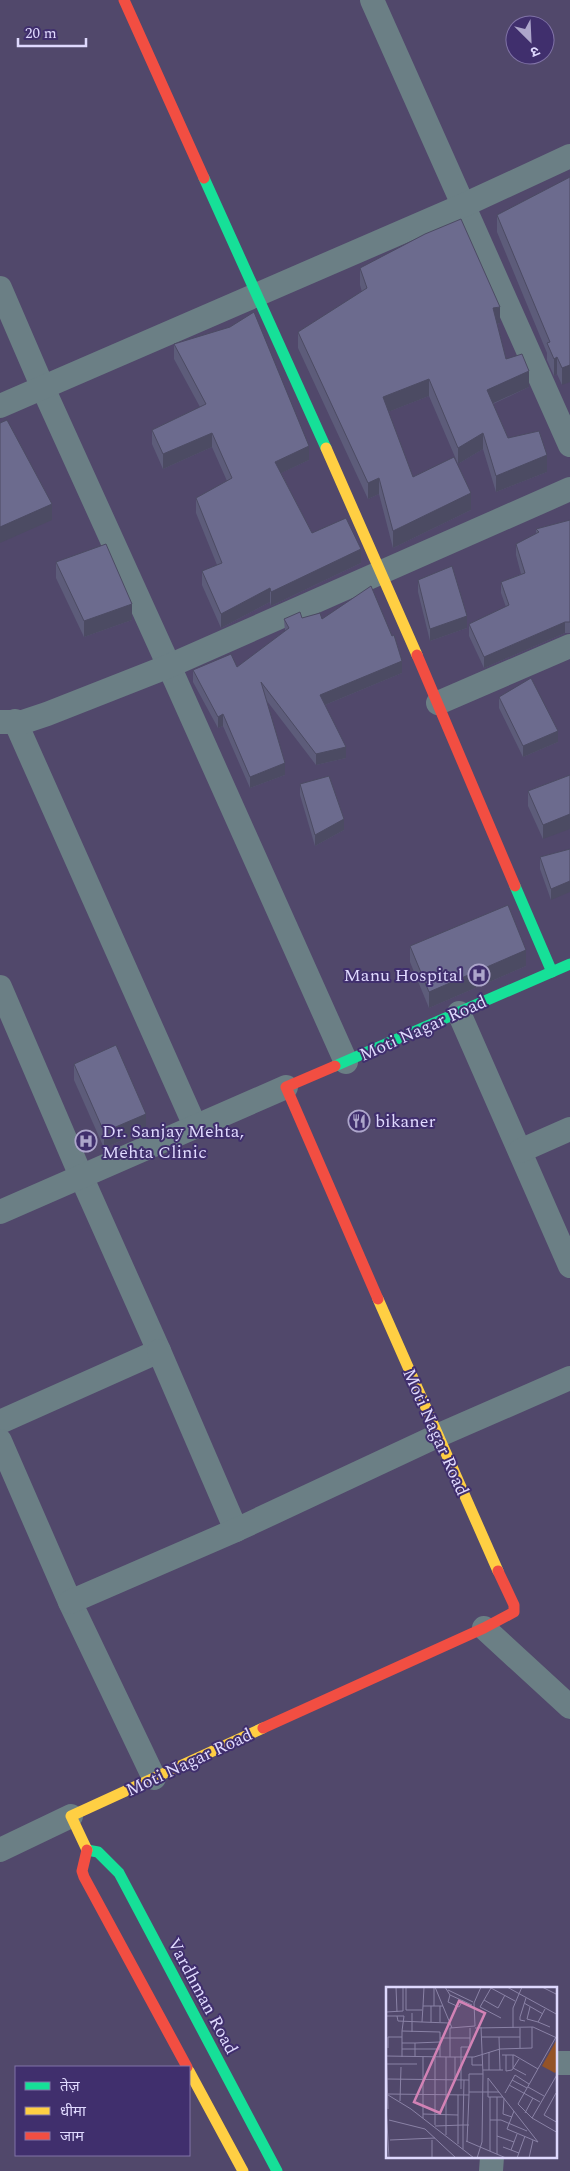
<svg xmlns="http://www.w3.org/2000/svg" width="570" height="2171" font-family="Spectral,'Noto Sans Devanagari',serif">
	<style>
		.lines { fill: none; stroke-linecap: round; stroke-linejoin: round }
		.street { stroke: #6b7f85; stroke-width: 24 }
		.fast { stroke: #16e098; stroke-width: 11 }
		.slow { stroke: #ffcf43; stroke-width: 11 }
		.jam { stroke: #f24e42; stroke-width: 11 }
		.wall { fill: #5d5c7a }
		.shaded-wall { fill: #4c4b63 }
		.building { fill: #6c6b8e; stroke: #4c4b63 }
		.labels { text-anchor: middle; stroke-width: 4; stroke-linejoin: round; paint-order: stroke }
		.poi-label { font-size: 18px; fill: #dfd9fe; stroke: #402f6d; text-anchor: start }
		.street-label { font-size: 18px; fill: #dfd9fe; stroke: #402f6d }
		.inset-road { fill: none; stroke: #8a82a6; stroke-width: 1 }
		.view { fill: #d282b5; fill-opacity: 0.15; stroke: #d282b5; stroke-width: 2.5 }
		.inset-edge { fill: none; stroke: #dfd9fe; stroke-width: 2.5 }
	</style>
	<rect width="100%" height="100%" fill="#51486b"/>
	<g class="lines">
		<g class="street">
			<polyline points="372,0 570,445"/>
			<polyline points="0,288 43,388 169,666 346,1062"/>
			<polyline points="0,406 464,205 570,156"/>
			<polyline points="438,703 570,646"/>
			<polyline points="15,721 195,1126"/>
			<polyline points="0,722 23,722 47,714 169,666 570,489"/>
			<polyline points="0,987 81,1176 159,1351 0,1422"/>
			<polyline points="459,1013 570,1266"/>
			<polyline points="520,1151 570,1129"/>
			<polyline points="0,1212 286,1087"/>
			<polyline points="159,1351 236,1530"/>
			<polyline points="0,1441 70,1602 154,1778"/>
			<polyline points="70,1602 236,1530 437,1436 570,1378"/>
			<polyline points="484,1628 570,1707"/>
			<polyline points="0,1850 71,1816"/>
			<polyline points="556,2063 570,2063"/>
			<polyline points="491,2171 492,2157"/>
		</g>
		<g class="fast">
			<polyline points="204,178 326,448"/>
			<polyline points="515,886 552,972"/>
			<polyline points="335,1066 570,964"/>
			<polyline points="87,1850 98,1852 119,1873 277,2171"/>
		</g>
		<g class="slow">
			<polyline points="326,448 417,655"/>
			<polyline points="378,1299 498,1571"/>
			<polyline points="87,1850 71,1816 263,1728"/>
			<polyline points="189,2071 243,2171"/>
		</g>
		<g class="jam">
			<polyline points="124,0 204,178"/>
			<polyline points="417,655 515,886"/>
			<polyline points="335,1066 286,1087 378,1299"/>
			<polyline points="263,1728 484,1628 514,1612 514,1605 498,1571"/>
			<polyline points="87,1850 82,1871 84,1877 187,2067"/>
		</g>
	</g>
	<g class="wall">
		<polygon points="570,177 562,385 557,374 554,376 547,360 547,353 497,232 497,215"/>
		<polygon points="360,268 500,323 497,324 506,359 529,387 493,404 508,438 547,472 496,492 483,449 458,464 429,396 388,412 413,477 471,510 393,548 379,494 368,499 298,348 298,332 362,292 360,285"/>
		<polygon points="174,344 309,460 281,473 312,533 361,563 271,606 270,602 221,628 202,585 202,571 217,565 196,513 196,498 227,481 212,447 163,469 152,444 152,430 200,407 174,359"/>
		<polygon points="570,520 570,633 565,633 484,668 469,636 469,624 506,607 501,593 501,582 521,574 516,555 516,544 536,534 536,529"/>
		<polygon points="56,562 132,620 84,637 56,578"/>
		<polygon points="418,580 467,628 430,641 418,592"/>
		<polygon points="284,619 322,619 402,673 325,705 346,758 316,765 267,701 285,775 250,788 223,726 218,728 193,682 193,670 237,667 285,631"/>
		<polygon points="499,697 558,742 523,757 499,708"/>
		<polygon points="570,775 543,839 528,806 528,791"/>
		<polygon points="300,784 344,830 315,846 300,795"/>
		<polygon points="570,849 551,900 540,869 540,857"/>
		<polygon points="410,946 526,966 429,1008 410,962"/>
		<polygon points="74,1064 146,1130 104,1148 74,1080"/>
	</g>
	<g class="shaded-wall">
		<polygon points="500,307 500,323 493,325 493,308"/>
		<polygon points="557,357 557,374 554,376 554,359"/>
		<polygon points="570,365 570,382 562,385 562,368"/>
		<polygon points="529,371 529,387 487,406 487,390"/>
		<polygon points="429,379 429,396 383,414 383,397"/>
		<polygon points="212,433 212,447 163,469 163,454"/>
		<polygon points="483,433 483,449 458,464 458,448"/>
		<polygon points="309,446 309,460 275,476 275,462"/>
		<polygon points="547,455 547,472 496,492 496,476"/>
		<polygon points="379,478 379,494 368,499 368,483"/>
		<polygon points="471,493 471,510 393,548 393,531"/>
		<polygon points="52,504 52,520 0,543 0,527"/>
		<polygon points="361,549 361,563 271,606 271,592"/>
		<polygon points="270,588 270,602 221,628 221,614"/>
		<polygon points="132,604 132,620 84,637 84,621"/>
		<polygon points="467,616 467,628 430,641 430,629"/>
		<polygon points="565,622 565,633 484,668 484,657"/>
		<polygon points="402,661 402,673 320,707 320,695"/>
		<polygon points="223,714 223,726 218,728 218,717"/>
		<polygon points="558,731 558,742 523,757 523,746"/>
		<polygon points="346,747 346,758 316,765 316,754"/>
		<polygon points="285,763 285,775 250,788 250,777"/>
		<polygon points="570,814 570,829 543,839 543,825"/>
		<polygon points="344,819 344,830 315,846 315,835"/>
		<polygon points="570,881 570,892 551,900 551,889"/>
		<polygon points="526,950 526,966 429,1008 429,992"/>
		<polygon points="146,1114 146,1130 104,1148 104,1132"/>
	</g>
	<g class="building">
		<polygon points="570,177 570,365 562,368 557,357 554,359 547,343 550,342 497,215"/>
		<polygon points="461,219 500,307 493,308 506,359 522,354 529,371 487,390 508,438 539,431 547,455 496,476 483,433 458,448 429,379 383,397 413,477 454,457 471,493 393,531 379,478 368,483 298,332 367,288 360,268 425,234"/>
		<polygon points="254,312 309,446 275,462 312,533 346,518 361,549 271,592 270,588 221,614 202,571 222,563 196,498 232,478 212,433 163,454 152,430 206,404 174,344 230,327"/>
		<polygon points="7,420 52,504 0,527 0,423"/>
		<polygon points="570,520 570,622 565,622 484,657 469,624 509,605 501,582 525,573 516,544 539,532 536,529"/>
		<polygon points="106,544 132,604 84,621 56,562"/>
		<polygon points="452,566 467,616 430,629 418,580"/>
		<polygon points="371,586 392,636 394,635 402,661 320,695 346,747 316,754 261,682 285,763 250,777 223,714 218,717 193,670 231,654 237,667 289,628 284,619 300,612 302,618 320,613 322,619"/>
		<polygon points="531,678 558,731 523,746 499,697"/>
		<polygon points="570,775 570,814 543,825 528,791"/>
		<polygon points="329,776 344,819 315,835 300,784"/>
		<polygon points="570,849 570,881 551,889 540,857"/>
		<polygon points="508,905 526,950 429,992 410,946"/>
		<polygon points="116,1045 146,1114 104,1132 74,1064"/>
	</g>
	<defs>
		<g id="hospital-ring" transform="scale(1.125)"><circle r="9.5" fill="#402f6d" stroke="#ada6cb" stroke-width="1.5"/><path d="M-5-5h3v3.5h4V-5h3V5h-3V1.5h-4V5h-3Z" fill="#ada6cb"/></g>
		<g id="restaurant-ring" transform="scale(1.125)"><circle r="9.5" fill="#402f6d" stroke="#ada6cb" stroke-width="1.5"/><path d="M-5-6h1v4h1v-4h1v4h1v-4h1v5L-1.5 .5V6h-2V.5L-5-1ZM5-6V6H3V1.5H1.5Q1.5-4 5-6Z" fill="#ada6cb"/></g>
	</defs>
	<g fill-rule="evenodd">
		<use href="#hospital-ring" x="479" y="975"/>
		<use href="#restaurant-ring" x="359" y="1121"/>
		<use href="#hospital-ring" x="86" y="1141"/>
	</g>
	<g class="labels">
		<g class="poi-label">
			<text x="463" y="981" text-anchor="end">Manu Hospital</text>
			<text x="375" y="1127">bikaner</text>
			<text x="102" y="1137">Dr. Sanjay Mehta,<tspan x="102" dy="21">Mehta Clinic</tspan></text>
		</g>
		<g class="street-label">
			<text transform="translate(423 1028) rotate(-24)" y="6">Moti Nagar Road</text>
			<text transform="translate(436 1432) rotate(66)" y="6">Moti Nagar Road</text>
			<text transform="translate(189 1762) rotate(-25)" y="6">Moti Nagar Road</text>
			<text transform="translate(203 1996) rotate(62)" y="6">Vardhman Road</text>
		</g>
	</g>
	<g transform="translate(386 1987)">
		<rect width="171" height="171" fill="#51486b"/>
		<path d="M 170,54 L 172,82 L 169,86 L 156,79 Z" fill="#945327"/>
		<path class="inset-road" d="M 10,0 L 11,25M 20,0 L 20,23 L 36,23M 49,0 L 66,41M 59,0 L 64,8 L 86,18M 121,0 L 172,28M 156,0 L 172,8M 62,3 L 87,15M 64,8 L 62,15 L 73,20 L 77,13M 98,13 L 112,21 L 119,8M 138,16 L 157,27M 37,19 L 38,0M 48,19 L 48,1M 54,19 L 54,35M 144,20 L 141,32 L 152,35M 159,22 L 152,35 L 164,40M 0,25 L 17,24 L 17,0M 26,26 L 26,45M 0,29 L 11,29 L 12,34 L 36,35 L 37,19 L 57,19M 11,29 L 18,29 L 16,44M 115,31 L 94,20 L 105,1 L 129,14M 139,34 L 134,33 L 134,30 L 140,11M 36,35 L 63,36M 45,35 L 45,19M 89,39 L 88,16 L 95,0M 89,41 L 147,40 L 171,51M 127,41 L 127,21 L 136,0M 134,41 L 134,61M 96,50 L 134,50M 113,50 L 114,83 L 117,83M 54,51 L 84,51M 0,52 L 2,122M 16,56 L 16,44 L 54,45 L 54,55M 2,61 L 2,50 L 16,50M 16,62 L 54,62M 103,65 L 103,83M 116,68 L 128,68 L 152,82M 120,68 L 120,84 L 126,83 L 133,72M 127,68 L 127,81 L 140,88M 0,69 L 64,70 L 64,41 L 89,39M 16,70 L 16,56 L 29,56M 29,70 L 29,56 L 54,55 L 54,70M 64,70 L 88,70 L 114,62 L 146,61 L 146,40M 69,70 L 69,93M 86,70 L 86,78 L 96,78M 1,77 L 31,77M 97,83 L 114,83M 172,86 L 146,131 L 172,146M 1,92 L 83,93M 78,93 L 77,138 L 83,138M 126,93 L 141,101M 123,98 L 154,115M 142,100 L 158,109M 75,102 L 75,60 L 84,60 L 84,41M 83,105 L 113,105M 119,106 L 129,88 L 143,97M 170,106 L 158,128 L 172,136M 2,107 L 83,108 L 83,87 L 97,87 L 95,40M 2,108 L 25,122 L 88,171M 117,110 L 102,110 L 102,91 L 152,155M 118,111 L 117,127 L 126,130M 14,114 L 15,80M 0,119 L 3,171M 128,124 L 121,142 L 152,155M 139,126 L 147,111M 37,127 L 72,128M 37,131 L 37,70M 146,131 L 132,117 L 170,50M 3,133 L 39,142 L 70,171M 104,133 L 115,133 L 141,144M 49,138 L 49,70M 49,139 L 77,138 L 77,162M 60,148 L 60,70M 111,149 L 111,110M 4,153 L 49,151M 80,154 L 120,171M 81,155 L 83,108M 72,157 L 72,108M 117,160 L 133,166M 125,163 L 131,147M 104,164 L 104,110M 111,167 L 111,149 L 128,155M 46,171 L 46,153M 91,171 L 96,155 L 97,87M 131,171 L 139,149M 143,171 L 147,153"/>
		<path class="view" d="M 73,14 L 99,26 L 54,126 L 28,115 Z"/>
		<rect width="171" height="171" class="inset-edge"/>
	</g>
	<rect x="15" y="2066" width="175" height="90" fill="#402f6d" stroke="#8073a7"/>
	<rect x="25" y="2082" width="25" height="8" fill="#16e098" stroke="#8073a7"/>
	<text x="60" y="2091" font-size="15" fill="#dfd9fe">तेज़</text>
	<rect x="25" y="2107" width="25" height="8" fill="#ffcf43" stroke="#8073a7"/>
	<text x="60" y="2116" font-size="15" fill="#dfd9fe">धीमा</text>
	<rect x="25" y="2132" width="25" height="8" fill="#f24e42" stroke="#8073a7"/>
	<text x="60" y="2141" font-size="15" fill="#dfd9fe">जाम</text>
	<g transform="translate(530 40) rotate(156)"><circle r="24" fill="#402f6d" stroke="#8073a7"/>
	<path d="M0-4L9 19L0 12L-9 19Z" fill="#ada6cb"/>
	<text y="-8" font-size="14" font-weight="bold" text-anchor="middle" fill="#dfd9fe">उ</text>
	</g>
	<path d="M18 38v8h68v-8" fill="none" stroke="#dfd9fe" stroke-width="2.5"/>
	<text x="25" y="38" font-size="15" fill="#dfd9fe" stroke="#402f6d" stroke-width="4" paint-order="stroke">20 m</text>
</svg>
